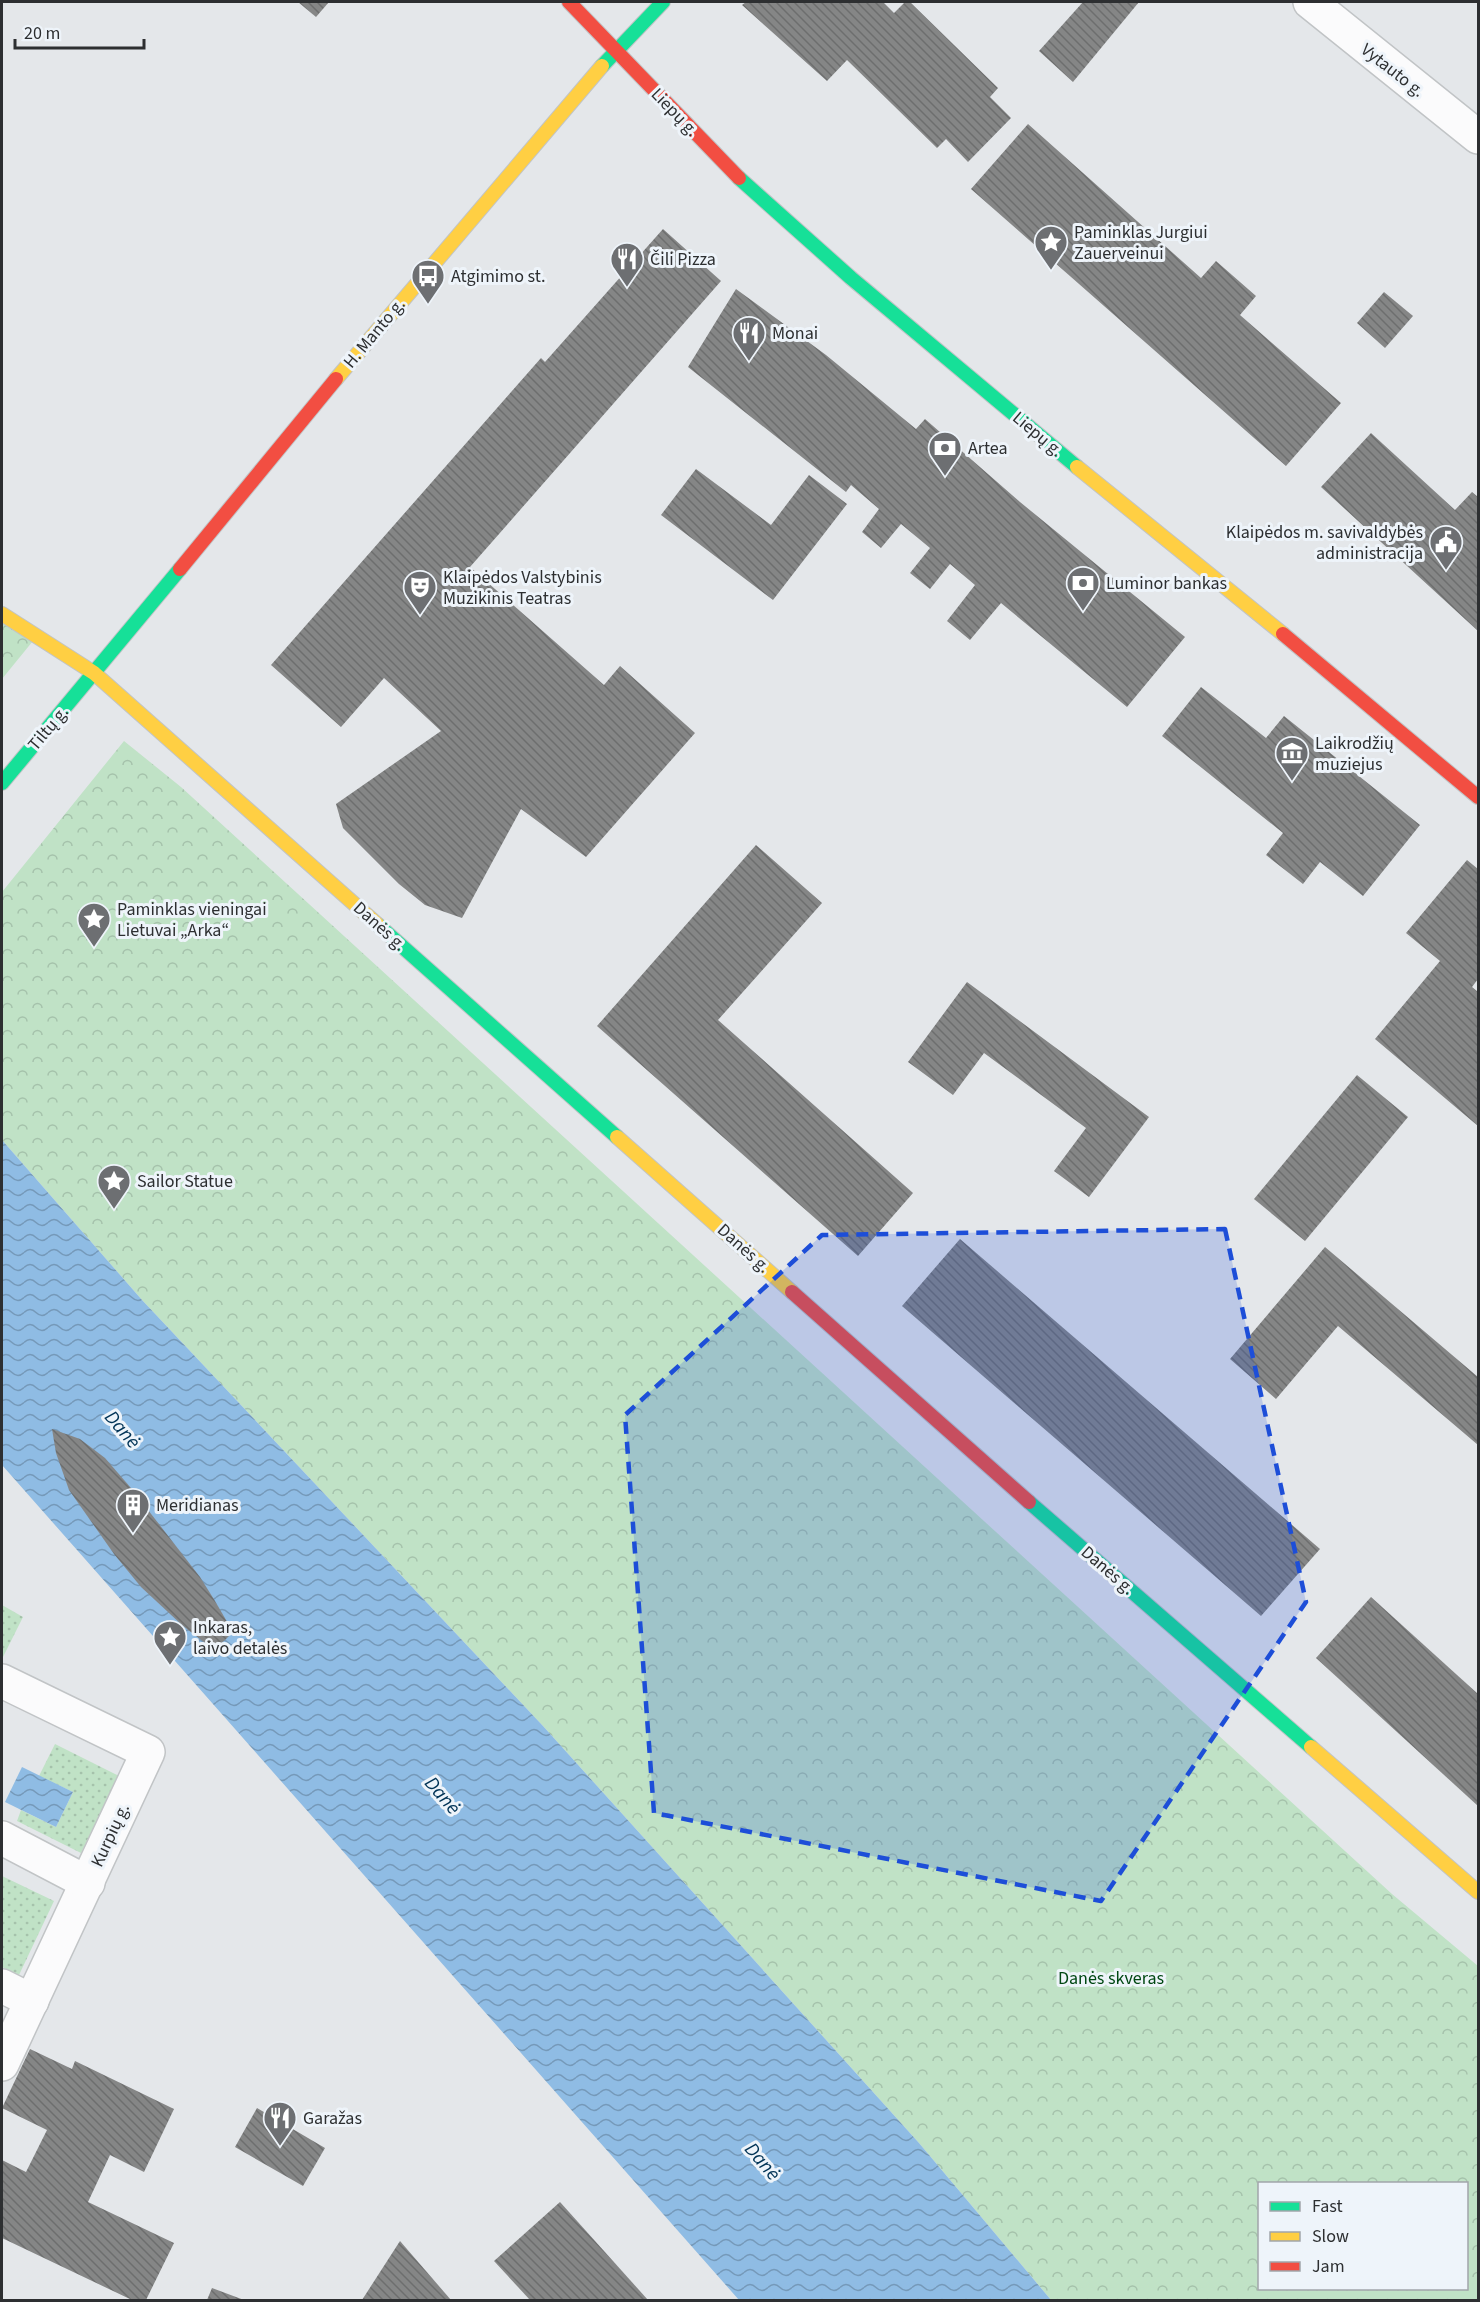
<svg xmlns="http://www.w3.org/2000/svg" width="1480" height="2302" font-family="'Source Sans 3',sans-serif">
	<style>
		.grass { fill: url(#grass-dots) }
		.park { fill: url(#park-crowns); fill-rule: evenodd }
		.water { fill: url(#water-waves) }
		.building { fill: url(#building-back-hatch) }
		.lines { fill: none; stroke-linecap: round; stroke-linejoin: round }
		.street-casing { stroke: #c1c4c6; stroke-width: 36 }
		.fast-casing { stroke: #c1c4c6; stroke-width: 16 }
		.slow-casing { stroke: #c1c4c6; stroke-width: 16 }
		.jam-casing { stroke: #c1c4c6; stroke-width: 16 }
		.street { stroke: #fbfbfc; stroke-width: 33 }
		.fast { stroke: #16e098; stroke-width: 14 }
		.slow { stroke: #ffcf43; stroke-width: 14 }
		.jam { stroke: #f24e42; stroke-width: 14 }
		.marked { fill: #1d4ed8; fill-opacity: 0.2; stroke: #1d4ed8; stroke-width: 4.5; stroke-dasharray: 12 8; stroke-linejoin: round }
		.labels { text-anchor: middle; stroke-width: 6; stroke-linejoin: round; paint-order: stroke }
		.street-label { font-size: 18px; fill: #2d2f31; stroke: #eef4fa }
		.poi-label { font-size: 18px; fill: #2d2f31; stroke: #eef4fa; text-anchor: start }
		.park-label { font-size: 18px; fill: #004813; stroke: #eef4fa }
		.water-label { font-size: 20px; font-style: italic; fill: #003356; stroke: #eef4fa }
	</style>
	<defs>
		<pattern id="grass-dots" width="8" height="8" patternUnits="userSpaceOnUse" patternTransform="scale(1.5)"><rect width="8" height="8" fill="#c0e2c6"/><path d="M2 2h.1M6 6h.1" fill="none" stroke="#a5c2ab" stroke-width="1.8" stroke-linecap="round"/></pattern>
		<pattern id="park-crowns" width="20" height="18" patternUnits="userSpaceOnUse" patternTransform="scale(1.5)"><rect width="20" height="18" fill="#c0e2c6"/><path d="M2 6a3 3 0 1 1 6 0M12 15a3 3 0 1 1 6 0" fill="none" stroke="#a5c2ab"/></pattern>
		<pattern id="water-waves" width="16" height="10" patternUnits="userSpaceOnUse" patternTransform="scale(1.5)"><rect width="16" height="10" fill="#8fbce4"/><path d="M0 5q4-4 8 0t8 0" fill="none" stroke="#7599b9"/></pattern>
		<pattern id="building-back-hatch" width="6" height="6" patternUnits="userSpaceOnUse" patternTransform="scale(1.5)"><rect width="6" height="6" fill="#858686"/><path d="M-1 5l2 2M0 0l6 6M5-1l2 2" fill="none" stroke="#6d6e6e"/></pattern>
	</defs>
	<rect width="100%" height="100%" fill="#e4e7ea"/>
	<g class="grass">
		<polygon points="2,1605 23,1617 3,1657 2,1656"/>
		<polygon points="55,1744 119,1776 81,1853 17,1821 21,1810 56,1827 73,1792 39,1776"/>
		<polygon points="2,1876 54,1901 19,1975 2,1967"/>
	</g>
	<g class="park">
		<polygon points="2,614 37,636 2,679"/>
		<path d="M 124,741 L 181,787 L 1392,1894 L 1478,1966 L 1478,2300 L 1051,2300 L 919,2143 L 543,1726 L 142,1300 L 2,1140 L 2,892 ZM 1260,2184 L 1466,2184 L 1466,2288 L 1260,2288 Z"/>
	</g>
	<g class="water">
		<polygon points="2,1140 142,1300 543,1726 919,2143 1051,2300 739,2300 2,1465"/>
		<polygon points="22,1767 73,1792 56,1827 5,1802"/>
	</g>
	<g class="building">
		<polygon points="298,2 329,2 316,17"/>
		<polygon points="746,2 883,2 894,13 905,2 910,2 998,88 990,97 1011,118 968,162 946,139 937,148 847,60 827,81 742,5"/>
		<polygon points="1083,2 1139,2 1073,82 1039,51"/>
		<polygon points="1028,124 1201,278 1216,261 1256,296 1240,315 1341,403 1286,466 971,189"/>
		<polygon points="663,229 721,281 470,567 604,685 620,666 695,733 586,857 521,809 462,918 425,905 399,884 343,828 336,804 441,731 384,678 341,727 271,665 541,358 545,362"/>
		<polygon points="736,289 826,355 916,429 925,419 1020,502 1185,637 1127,707 1001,603 970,640 947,621 975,585 950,564 930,589 910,573 930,548 901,524 881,548 862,532 879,509 851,485 846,492 688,367"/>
		<polygon points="1384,292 1413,316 1385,348 1357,323"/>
		<polygon points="1371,433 1455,510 1472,492 1478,497 1478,631 1321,487"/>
		<polygon points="696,469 771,525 809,475 847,504 773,600 661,515"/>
		<polygon points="1201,687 1266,738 1284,716 1420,825 1363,896 1320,862 1303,884 1266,855 1283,833 1162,736"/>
		<polygon points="756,845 822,903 718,1020 913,1193 858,1256 597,1026"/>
		<polygon points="1467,860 1478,869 1478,979 1472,987 1478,992 1478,1126 1375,1039 1440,961 1406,933"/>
		<polygon points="967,982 1149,1117 1089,1197 1054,1171 1086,1128 984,1053 953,1095 908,1062"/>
		<polygon points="1357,1075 1408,1117 1305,1241 1254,1199"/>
		<polygon points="960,1239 1320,1549 1261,1616 902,1306"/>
		<polygon points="1325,1247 1478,1377 1478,1445 1338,1326 1276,1399 1230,1359"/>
		<polygon points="52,1429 80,1439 105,1458 131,1488 200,1577 215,1601 233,1632 224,1641 213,1649 183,1626 141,1587 114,1554 69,1490 56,1453"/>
		<polygon points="1371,1597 1478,1694 1478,1806 1316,1658"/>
		<polygon points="30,2049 72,2069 75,2061 174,2109 144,2172 110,2155 88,2202 174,2243 146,2300 132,2300 2,2238 2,2160 26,2172 47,2130 2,2108"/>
		<polygon points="257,2108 325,2148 303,2186 235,2147"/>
		<polygon points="560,2202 648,2300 530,2300 494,2261"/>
		<polygon points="400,2241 451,2300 362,2300"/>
		<polygon points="212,2288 244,2300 207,2300"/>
	</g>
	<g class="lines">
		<g class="street-casing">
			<g id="street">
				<polyline points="1310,2 1478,137"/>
				<polyline points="2,1681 148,1752 2,2064"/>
				<polyline points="2,1838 88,1883"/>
				<polyline points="2,1986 32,2001"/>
			</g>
		</g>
		<g class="fast-casing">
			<g id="fast">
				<polyline points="602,66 663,2"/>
				<polyline points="739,178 851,278 1077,467"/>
				<polyline points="2,783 180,569"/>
				<polyline points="378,925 617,1137"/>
				<polyline points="1029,1502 1311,1747"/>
			</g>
		</g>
		<g class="slow-casing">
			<g id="slow">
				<polyline points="336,379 602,66"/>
				<polyline points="1077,467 1283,634"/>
				<polyline points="2,614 94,673 378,925"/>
				<polyline points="617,1137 792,1292"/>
				<polyline points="1311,1747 1478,1892"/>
			</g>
		</g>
		<g class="jam-casing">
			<g id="jam">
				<polyline points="569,2 739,178"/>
				<polyline points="180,569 336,379"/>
				<polyline points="1283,634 1478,797"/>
				<polyline points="792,1292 1029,1502"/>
			</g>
		</g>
		<use href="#street" class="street"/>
		<use href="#fast" class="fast"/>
		<use href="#slow" class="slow"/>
		<use href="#jam" class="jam"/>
	</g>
	<path class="marked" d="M 1225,1229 L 1306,1602 L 1101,1901 L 654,1813 L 625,1415 L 822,1235 Z"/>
	<defs>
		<g id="sight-pin" transform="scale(1.725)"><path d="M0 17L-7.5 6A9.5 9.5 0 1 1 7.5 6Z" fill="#6d6f72" stroke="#eef4fa"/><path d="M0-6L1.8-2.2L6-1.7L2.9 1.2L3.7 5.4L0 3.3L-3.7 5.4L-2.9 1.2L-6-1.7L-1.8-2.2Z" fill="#fff"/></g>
		<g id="restaurant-pin" transform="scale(1.725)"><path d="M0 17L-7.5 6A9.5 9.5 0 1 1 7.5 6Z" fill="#6d6f72" stroke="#eef4fa"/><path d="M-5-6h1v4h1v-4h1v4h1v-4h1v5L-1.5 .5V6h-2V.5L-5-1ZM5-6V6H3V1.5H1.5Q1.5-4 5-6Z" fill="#fff"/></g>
		<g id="bus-pin" transform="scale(1.725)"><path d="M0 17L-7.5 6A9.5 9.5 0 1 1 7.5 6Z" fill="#6d6f72" stroke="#eef4fa"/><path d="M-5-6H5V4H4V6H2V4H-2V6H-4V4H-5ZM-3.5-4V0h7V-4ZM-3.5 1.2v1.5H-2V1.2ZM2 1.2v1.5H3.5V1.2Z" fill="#fff"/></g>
		<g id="bank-pin" transform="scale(1.725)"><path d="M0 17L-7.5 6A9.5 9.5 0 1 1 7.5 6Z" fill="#6d6f72" stroke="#eef4fa"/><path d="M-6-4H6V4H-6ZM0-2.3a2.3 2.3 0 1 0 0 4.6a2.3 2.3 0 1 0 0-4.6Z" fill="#fff"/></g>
		<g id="civic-pin" transform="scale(1.725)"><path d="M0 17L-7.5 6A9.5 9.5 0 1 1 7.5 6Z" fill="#6d6f72" stroke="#eef4fa"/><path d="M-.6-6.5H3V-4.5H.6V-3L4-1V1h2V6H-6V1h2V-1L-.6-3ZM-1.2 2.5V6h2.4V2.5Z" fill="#fff"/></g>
		<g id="theatre-pin" transform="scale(1.725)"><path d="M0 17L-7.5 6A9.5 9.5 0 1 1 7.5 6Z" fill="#6d6f72" stroke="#eef4fa"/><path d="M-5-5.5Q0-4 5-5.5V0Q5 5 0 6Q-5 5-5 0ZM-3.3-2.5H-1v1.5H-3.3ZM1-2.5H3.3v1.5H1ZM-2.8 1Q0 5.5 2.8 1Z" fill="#fff"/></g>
		<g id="museum-pin" transform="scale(1.725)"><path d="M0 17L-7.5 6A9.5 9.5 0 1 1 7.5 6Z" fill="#6d6f72" stroke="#eef4fa"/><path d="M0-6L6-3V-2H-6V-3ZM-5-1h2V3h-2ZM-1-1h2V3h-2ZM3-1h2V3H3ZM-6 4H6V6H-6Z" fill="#fff"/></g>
		<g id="building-pin" transform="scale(1.725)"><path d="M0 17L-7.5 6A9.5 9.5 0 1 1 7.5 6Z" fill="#6d6f72" stroke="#eef4fa"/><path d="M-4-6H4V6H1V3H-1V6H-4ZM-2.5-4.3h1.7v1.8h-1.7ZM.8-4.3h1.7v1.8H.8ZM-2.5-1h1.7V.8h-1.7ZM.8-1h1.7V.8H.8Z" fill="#fff"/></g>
	</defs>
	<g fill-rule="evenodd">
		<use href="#sight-pin" x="1051" y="242"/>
		<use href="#restaurant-pin" x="627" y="259"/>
		<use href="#bus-pin" x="428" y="276"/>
		<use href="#restaurant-pin" x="749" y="333"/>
		<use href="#bank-pin" x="945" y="448"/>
		<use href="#civic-pin" x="1446" y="542"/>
		<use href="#bank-pin" x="1083" y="583"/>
		<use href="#theatre-pin" x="420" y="587"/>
		<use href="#museum-pin" x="1292" y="753"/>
		<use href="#sight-pin" x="94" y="919"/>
		<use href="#sight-pin" x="114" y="1181"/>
		<use href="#building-pin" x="133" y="1505"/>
		<use href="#sight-pin" x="170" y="1637"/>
		<use href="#restaurant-pin" x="280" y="2118"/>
	</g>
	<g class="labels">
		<g class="street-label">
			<text transform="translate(1393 70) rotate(38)" y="6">Vytauto g.</text>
			<text transform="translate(675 112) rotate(46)" y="6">Liepų g.</text>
			<text transform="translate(374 333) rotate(-50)" y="6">H. Manto g.</text>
			<text transform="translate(1038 434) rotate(40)" y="6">Liepų g.</text>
			<text transform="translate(48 728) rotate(-50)" y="6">Tiltų g.</text>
			<text transform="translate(380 926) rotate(42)" y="6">Danės g.</text>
			<text transform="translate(744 1248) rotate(42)" y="6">Danės g.</text>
			<text transform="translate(1108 1570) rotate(41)" y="6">Danės g.</text>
			<text transform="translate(110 1835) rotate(-65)" y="6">Kurpių g.</text>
		</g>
		<g class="poi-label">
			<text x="1074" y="238">Paminklas Jurgiui<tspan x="1074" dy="21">Zauerveinui</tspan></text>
			<text x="650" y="265">Čili Pizza</text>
			<text x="451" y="282">Atgimimo st.</text>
			<text x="772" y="339">Monai</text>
			<text x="968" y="454">Artea</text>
			<text x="1423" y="538" text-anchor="end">Klaipėdos m. savivaldybės<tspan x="1423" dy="21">administracija</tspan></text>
			<text x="443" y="583">Klaipėdos Valstybinis<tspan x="443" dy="21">Muzikinis Teatras</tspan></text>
			<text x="1106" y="589">Luminor bankas</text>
			<text x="1315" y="749">Laikrodžių<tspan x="1315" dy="21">muziejus</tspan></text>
			<text x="117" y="915">Paminklas vieningai<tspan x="117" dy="21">Lietuvai „Arka“</tspan></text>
			<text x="137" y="1187">Sailor Statue</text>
			<text x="156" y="1511">Meridianas</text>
			<text x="193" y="1633">Inkaras,<tspan x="193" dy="21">laivo detalės</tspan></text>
			<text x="303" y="2124">Garažas</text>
		</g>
		<g class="park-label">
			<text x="1111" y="1984">Danės skveras</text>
		</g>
		<g class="water-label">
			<text transform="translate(123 1429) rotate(49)" y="7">Danė</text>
			<text transform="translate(443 1795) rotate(49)" y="7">Danė</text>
			<text transform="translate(763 2161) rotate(49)" y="7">Danė</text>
		</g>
	</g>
	<rect width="1480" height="2302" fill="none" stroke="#2d2f31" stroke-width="6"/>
	<rect x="1258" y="2182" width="210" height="108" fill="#eef4fa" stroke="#a1a5aa" stroke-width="1.5"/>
	<rect x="1270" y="2202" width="30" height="9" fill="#16e098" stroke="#a1a5aa" stroke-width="1.5"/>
	<text x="1312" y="2212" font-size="18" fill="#2d2f31">Fast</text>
	<rect x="1270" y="2232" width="30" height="9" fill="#ffcf43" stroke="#a1a5aa" stroke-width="1.5"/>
	<text x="1312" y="2242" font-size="18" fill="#2d2f31">Slow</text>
	<rect x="1270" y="2262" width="30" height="9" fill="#f24e42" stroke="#a1a5aa" stroke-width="1.5"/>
	<text x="1312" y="2272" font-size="18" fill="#2d2f31">Jam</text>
	<path d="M15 39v9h129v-9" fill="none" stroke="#2d2f31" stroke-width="3"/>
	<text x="24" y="39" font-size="18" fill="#2d2f31" stroke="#eef4fa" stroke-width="4.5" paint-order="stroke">20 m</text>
</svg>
